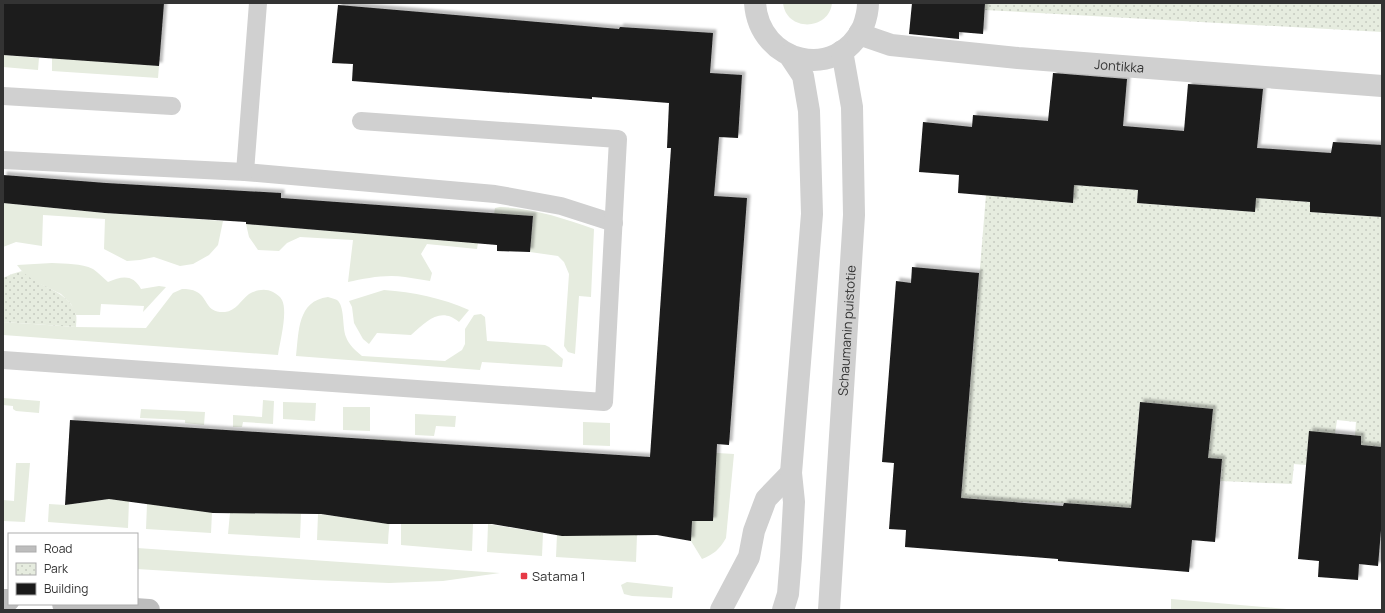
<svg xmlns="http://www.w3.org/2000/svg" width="1385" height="613" font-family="Manrope,sans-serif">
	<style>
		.green { fill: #e6ecdf }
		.park { fill: url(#park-dots) }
		.building { fill: #1a1a1a; filter: url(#shadow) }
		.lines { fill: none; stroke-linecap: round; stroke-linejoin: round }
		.service { stroke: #d0d0d0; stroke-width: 18 }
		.minor { stroke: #d0d0d0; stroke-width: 22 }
		.tertiary { stroke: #d0d0d0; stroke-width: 22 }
		.secondary { stroke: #bdbdbd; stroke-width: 22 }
		.poi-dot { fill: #e63946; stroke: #fff; stroke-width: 1.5 }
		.labels { text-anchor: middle; stroke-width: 4; stroke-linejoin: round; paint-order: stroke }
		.street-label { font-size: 13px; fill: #333; stroke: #fff }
		.poi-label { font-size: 13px; fill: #333; stroke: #fff; text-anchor: start }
	</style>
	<defs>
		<pattern id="park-dots" width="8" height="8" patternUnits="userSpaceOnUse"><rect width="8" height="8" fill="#e6ecdf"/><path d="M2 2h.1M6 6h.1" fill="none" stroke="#c6cbc0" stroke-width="1.8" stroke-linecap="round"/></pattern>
		<filter id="shadow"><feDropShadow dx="3.5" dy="-3.5" stdDeviation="1" flood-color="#0004"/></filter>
	</defs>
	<rect width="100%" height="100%" fill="#fff"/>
	<g class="green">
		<path d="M 783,3 L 832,3 C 829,31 786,32 783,3 Z"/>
		<polygon points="3,55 39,58 38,70 3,67"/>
		<polygon points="52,58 159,66 158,78 52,71"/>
		<polygon points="3,203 105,213 223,221 218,245 209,255 193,264 180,266 154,257 140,260 127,261 104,249 105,219 43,215 42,246 16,242 3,247"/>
		<path d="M 500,207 C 533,208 563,218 594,229 L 591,297 L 579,296 L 575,354 L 568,352 L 564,346 L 569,274 L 564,262 L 558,256 L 530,252 L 533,216 L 494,214 L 495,208 Z"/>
		<path d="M 246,224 L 478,243 L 477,249 L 427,244 L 421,254 L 432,273 L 430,281 C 422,280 413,278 405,277 C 387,274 366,278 348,282 L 353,240 L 300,237 L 287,243 L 279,251 L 258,250 L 249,237 Z"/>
		<path d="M 52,263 C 66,264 81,263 93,269 C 99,273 103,278 108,282 C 122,276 133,274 141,289 L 159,286 L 166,287 L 143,312 L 144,306 L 101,304 L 100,315 L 76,315 L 71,304 L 61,294 L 32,280 L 25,275 L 17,265 Z"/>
		<path d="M 182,289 C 187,289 192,289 197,292 C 209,299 205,313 225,312 C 236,311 241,300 249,294 C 256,290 265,288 273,292 C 276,294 280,296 282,300 C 288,312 280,341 278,355 L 3,335 L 3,322 L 76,327 L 146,328 L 173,293 Z"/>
		<path d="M 384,290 C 413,292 442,298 469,310 L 459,322 C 440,306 426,322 411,335 L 377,333 L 369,344 L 363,339 L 354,323 L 352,307 L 349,301 Z"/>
		<path d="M 328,297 C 331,298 335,299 337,300 C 345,306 342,327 346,337 C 349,345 356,351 362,356 L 445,361 L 462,350 L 465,344 L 465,329 L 474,315 L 481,314 L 485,317 L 487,341 L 545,345 L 549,347 L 563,359 L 562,367 L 482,362 L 480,370 L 296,356 C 299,332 297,301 328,297 Z"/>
		<polygon points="3,398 40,401 39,413 16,411 13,409 13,406 3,405"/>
		<polygon points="263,400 274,401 273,424 243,422 242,427 233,427 233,415 262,417"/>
		<polygon points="283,402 316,403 315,421 283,419"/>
		<polygon points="343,407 370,407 370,431 343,430"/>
		<polygon points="141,409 205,412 204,425 185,423 185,420 140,418"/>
		<polygon points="415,414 456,416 455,427 436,426 434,436 415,435"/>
		<polygon points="583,422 610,423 610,446 583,445"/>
		<path d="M 371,439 L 401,440 C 399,475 389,509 388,544 L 317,540 L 318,514 L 366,520 Z"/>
		<path d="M 685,451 L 734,454 L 726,538 C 719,550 714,554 702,559 L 691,541 L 692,521 L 713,521 L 716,462 Z"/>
		<polygon points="16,463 30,463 25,522 3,521 3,500 14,501"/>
		<polygon points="109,499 129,501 128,528 48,522 49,504 65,505"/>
		<polygon points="147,504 212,512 211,533 146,529"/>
		<polygon points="230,513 301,514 300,538 228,534"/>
		<polygon points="401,523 473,524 472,551 401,545"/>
		<polygon points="488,524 543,533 542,556 487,552"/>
		<polygon points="557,534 637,535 636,562 556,557"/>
		<polygon points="137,548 500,573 443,581 389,583 313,580 137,569"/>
		<polygon points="627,582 673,587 672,598 632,596 624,594 621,585"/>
		<polygon points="1171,599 1287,609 1294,610 1174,610 1171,609"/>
	</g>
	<g class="park">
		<polygon points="985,3 1382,3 1382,32 985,10"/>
		<polygon points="1074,185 1138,190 1137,203 1255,212 1256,198 1310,202 1310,212 1382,217 1382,447 1361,445 1361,436 1355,436 1356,422 1337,420 1335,434 1306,465 1294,464 1292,484 1221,481 1222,459 1208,458 1213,409 1140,402 1131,508 1064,503 1016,502 961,498 986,195 1073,203"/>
		<path d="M 22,271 C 37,287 71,291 76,315 C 77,318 76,323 76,327 L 3,322 L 3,278 L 12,274 Z"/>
	</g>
	<g class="building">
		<polygon points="3,3 164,3 159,66 3,55"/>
		<polygon points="912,3 985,3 983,34 959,32 959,39 909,34"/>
		<polygon points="338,5 619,29 620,27 713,33 710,73 742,75 738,138 719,137 714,196 747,198 729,445 717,444 713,521 692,521 691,541 657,535 562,536 492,524 388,524 321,514 213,513 109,499 65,505 70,420 650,457 671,148 667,148 669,103 592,97 592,99 352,81 353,64 332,63"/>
		<polygon points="1053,73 1127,79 1123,126 1184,131 1188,84 1263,89 1257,148 1331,153 1333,142 1382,145 1382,217 1310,212 1310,202 1256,198 1255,212 1137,203 1138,190 1074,185 1073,203 958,193 959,175 919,172 923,122 972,127 973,115 1048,121"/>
		<polygon points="3,175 106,183 281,193 281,198 533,216 530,252 497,251 497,245 246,224 246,222 105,213 3,203"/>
		<polygon points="912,267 979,273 961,498 1063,506 1064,503 1131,508 1140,402 1213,409 1208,458 1222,459 1215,542 1192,540 1189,572 1058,561 1058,559 905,547 906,530 889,529 894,463 882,462 896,281 911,283"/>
		<polygon points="1309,431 1361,436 1361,445 1382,447 1382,518 1378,566 1359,564 1358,580 1318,577 1319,561 1298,559"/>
	</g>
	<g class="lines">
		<g class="service">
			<polyline points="3,96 172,106"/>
			<polyline points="3,160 245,172 495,194 561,206 614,223"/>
			<polyline points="245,172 258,3"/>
			<polyline points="3,360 604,402 618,139 361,121"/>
		</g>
		<path class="minor" id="s1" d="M 859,34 L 891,45 L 1018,58 L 1382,86"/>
		<g class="tertiary">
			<path d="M 755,3 C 759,64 837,82 863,27 C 866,19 868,11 868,3"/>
			<polyline points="721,610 749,557 754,531 766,499 791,473"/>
			<polyline points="783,610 788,594 791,557 794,502 791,473 812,214 809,111 803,76 789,55"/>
			<path id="s2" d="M 829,610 L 854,215 L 852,107 L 842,51"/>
		</g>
		<g class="secondary">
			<polyline points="3,600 9,600"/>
			<polyline points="63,604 149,610"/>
		</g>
	</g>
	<rect class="poi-dot" x="520" y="572" width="8" height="8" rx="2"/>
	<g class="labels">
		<g class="street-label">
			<text dy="5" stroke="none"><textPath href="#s1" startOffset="263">Jontikka</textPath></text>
			<text dy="5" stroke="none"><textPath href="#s2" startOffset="280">Schaumanin puistotie</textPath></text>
		</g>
		<g class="poi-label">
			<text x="532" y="581">Satama 1</text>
		</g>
	</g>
	<rect width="1385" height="613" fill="none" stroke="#333333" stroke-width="8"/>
	<rect x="8" y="533" width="130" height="72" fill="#ffffff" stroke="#adadad"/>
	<rect x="16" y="546" width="20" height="6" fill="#bdbdbd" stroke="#adadad"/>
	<text x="44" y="553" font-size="12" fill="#333333">Road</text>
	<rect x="16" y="563" width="20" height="12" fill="url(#park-dots)" stroke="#adadad"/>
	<text x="44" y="573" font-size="12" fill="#333333">Park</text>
	<rect x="16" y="583" width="20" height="12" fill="#1a1a1a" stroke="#adadad"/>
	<text x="44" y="593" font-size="12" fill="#333333">Building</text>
</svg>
